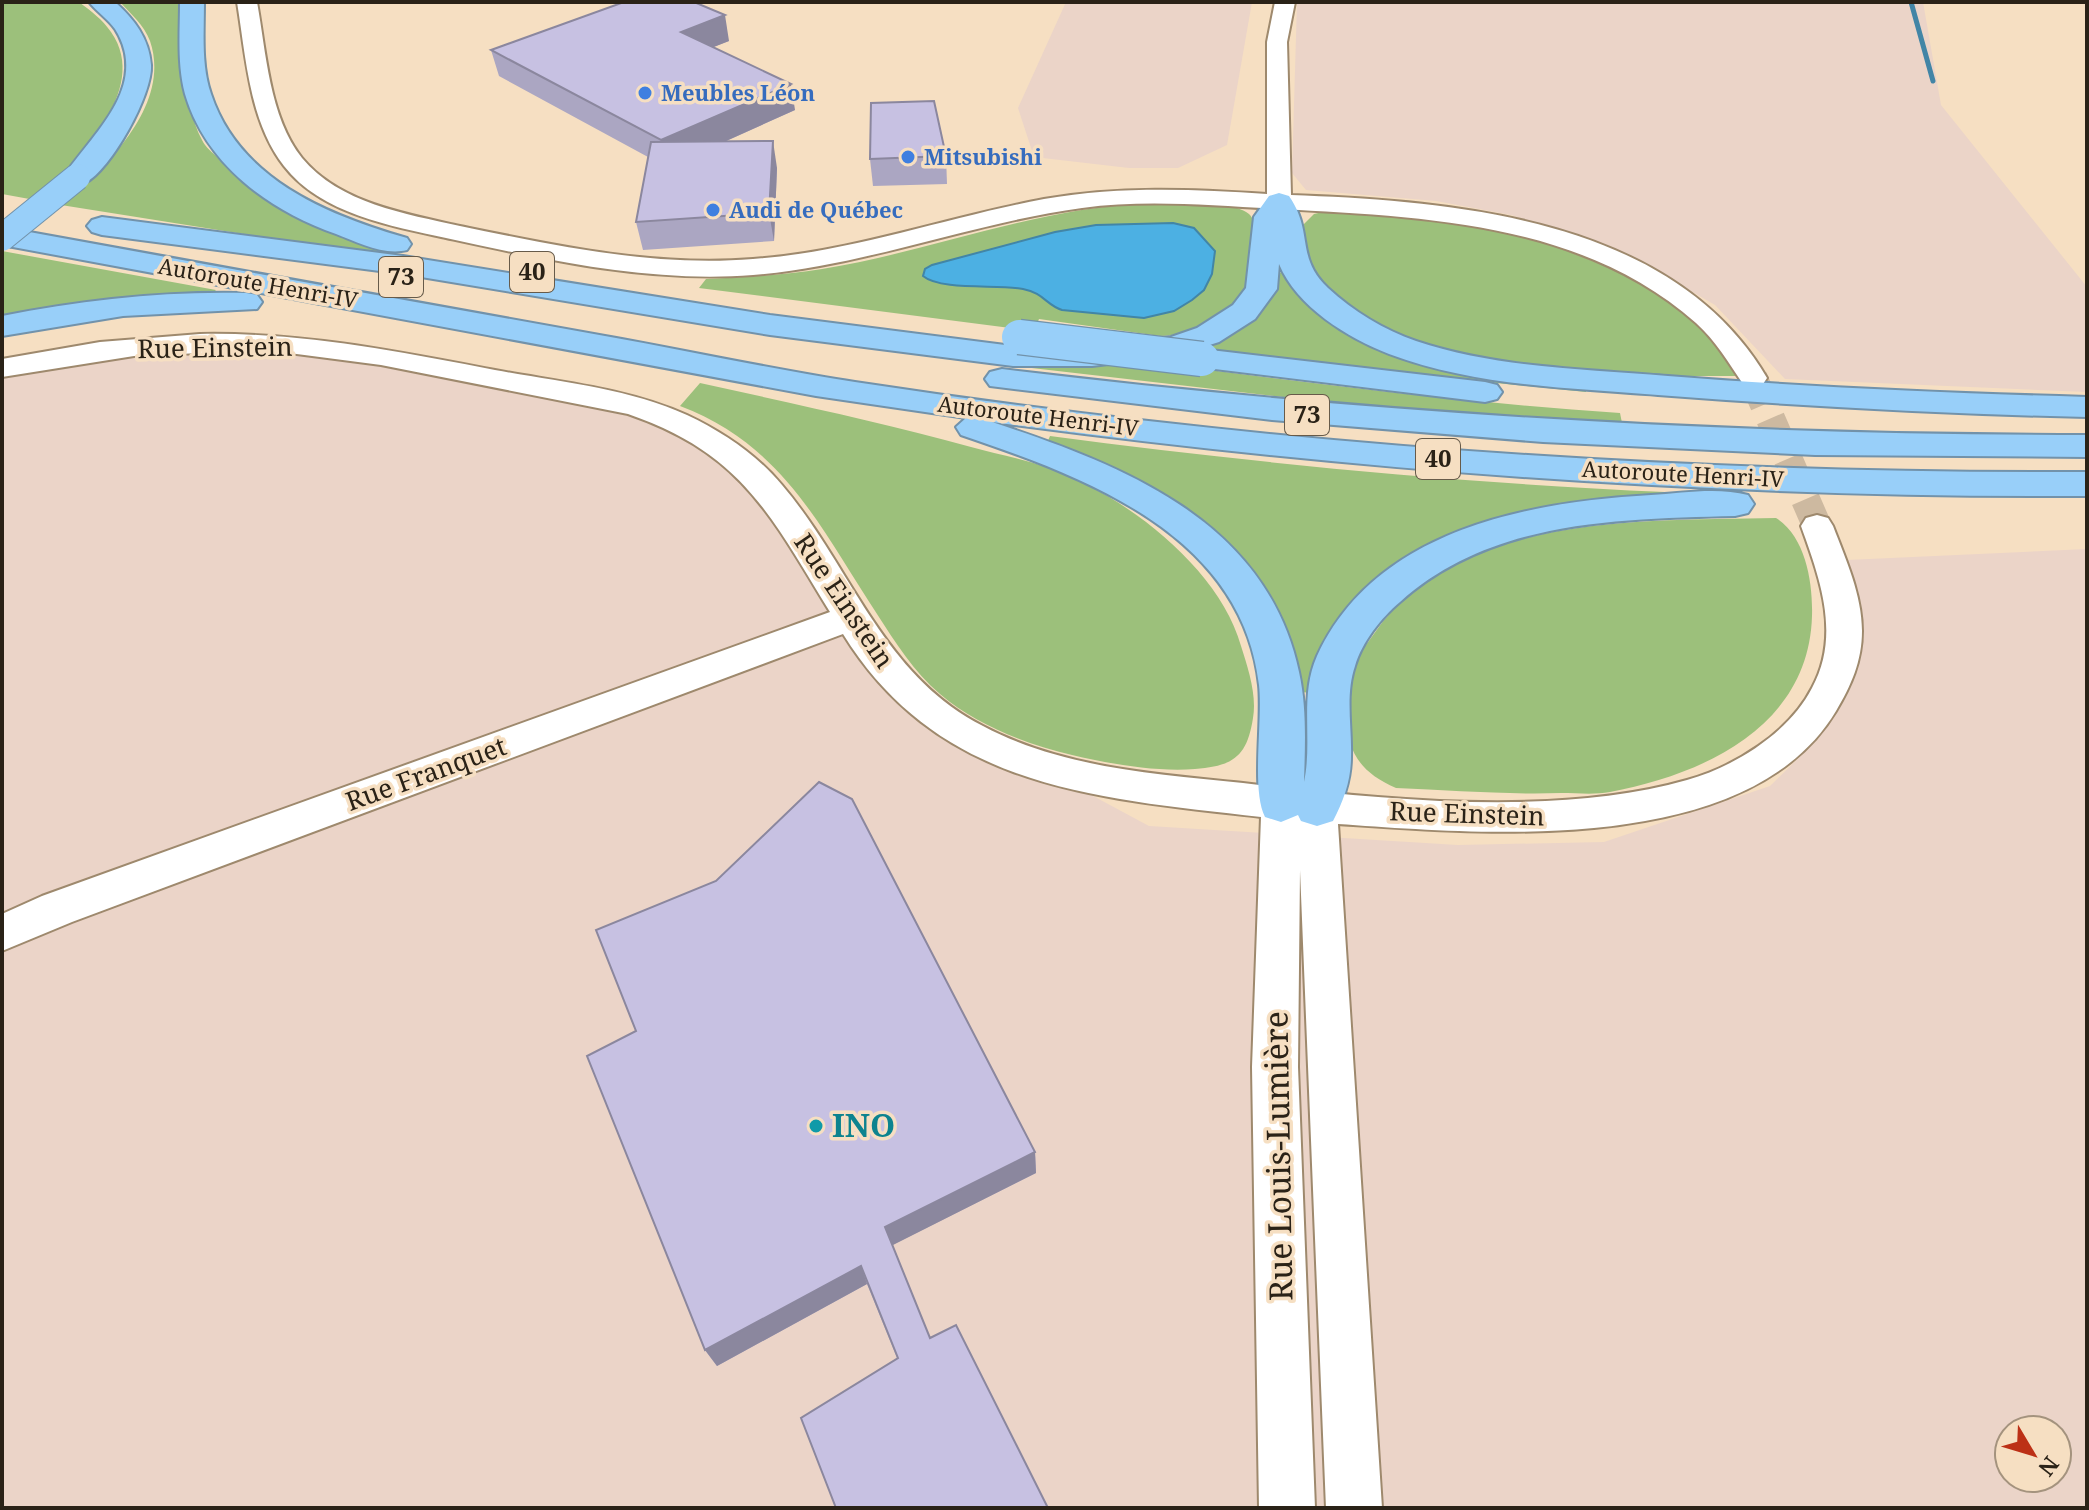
<svg xmlns="http://www.w3.org/2000/svg" width="2089" height="1510" font-family="'Noto Serif',serif">
	<style>
		.industrial { fill: #ebd4c8; fill-rule: evenodd }
		.green { fill: #9cc07b }
		.water { fill: #4cb0e3; stroke: #4285a6; stroke-width: 2 }
		.lines { fill: none; stroke-linecap: round; stroke-linejoin: round }
		.stream { stroke: #4285a6; stroke-width: 5 }
		.minor-tunnel { stroke: #cdb9a0; stroke-width: 29; stroke-dasharray: 29 15; stroke-linecap: butt }
		.minor-casing { stroke: #9e896d; stroke-width: 4 }
		.highway-casing { stroke: #7292aa; stroke-width: 4 }
		.minor { fill: #fff; fill-rule: evenodd }
		.highway { fill: #98cff9; fill-rule: evenodd }
		.highway-bridge-far1-casing { stroke: #7292aa; stroke-width: 28; stroke-linecap: butt }
		.highway-bridge-casing { stroke: #7292aa; stroke-width: 37; stroke-linecap: butt }
		.highway-bridge-far1 { stroke: #98cff9; stroke-width: 26 }
		.highway-bridge { stroke: #98cff9; stroke-width: 34 }
		.wall { fill: #aba6c2 }
		.shaded-wall { fill: #8b879e }
		.building { fill: #c7c1e2; stroke: #8b879e; stroke-width: 2 }
		.shop-dot { fill: #3f7fe0; stroke: #f6dfc2; stroke-width: 3 }
		.culture-dot { fill: #0f9aa8; stroke: #f6dfc2; stroke-width: 3 }
		.labels { text-anchor: middle; stroke-width: 7; stroke-linejoin: round; paint-order: stroke }
		.far-shop-label { font-size: 22px; font-weight: bold; fill: #366cbe; stroke: #f6dfc2; text-anchor: start }
		.far-street-label { font-size: 22px; fill: #2a2217; stroke: #f6dfc2 }
		.shield { fill: #f6dfc2; stroke: #675b4a; stroke-width: 2 }
		.shield-label { font-size: 24px; font-weight: bold; fill: #2a2217 }
		.street-label { font-size: 26px; fill: #2a2217; stroke: #f6dfc2 }
		.near-culture-label { font-size: 32px; font-weight: bold; fill: #0d838f; stroke: #f6dfc2; text-anchor: start }
		.near-street-label { font-size: 32px; fill: #2a2217; stroke: #f6dfc2 }
	</style>
	<rect width="100%" height="100%" fill="#f6dfc2"/>
	<g class="industrial">
		<polygon points="1066,2 1252,2 1227,145 1178,168 1129,168 1034,157 1018,108"/>
		<polygon points="1297,2 1923,2 1941,105 2087,287 2087,392 1785,379 1715,305 1641,262 1572,234 1511,215 1436,201 1306,190 1292,173"/>
		<path d="M 270,342 L 611,400 L 746,465 L 871,652 L 1041,768 L 1149,826 L 1458,845 L 1604,842 L 1770,786 L 1818,739 L 1847,694 L 1859,636 L 1847,560 L 2087,549 L 2087,1508 L 2,1508 L 2,368 ZM 2009,1430 L 2057,1430 L 2057,1478 L 2009,1478 Z"/>
	</g>
	<g class="green">
		<path d="M 2,2 L 79,2 C 91,11 103,20 111,32 C 152,90 74,164 35,200 L 2,194 Z"/>
		<path d="M 120,2 L 184,2 C 185,44 182,102 202,140 C 205,147 213,153 218,158 C 269,215 345,240 417,259 L 414,261 L 61,205 C 105,168 172,106 150,41 C 144,25 131,14 120,2 Z"/>
		<path d="M 1152,203 C 1177,204 1229,198 1249,214 C 1257,222 1255,233 1254,243 C 1253,259 1253,277 1245,291 C 1229,319 1190,335 1160,336 L 1039,319 L 1034,331 L 699,288 L 706,279 C 745,277 783,275 822,269 C 934,251 1036,207 1152,203 Z"/>
		<path d="M 1327,211 C 1453,217 1591,237 1692,319 C 1710,334 1731,353 1737,376 L 1650,376 L 1541,369 L 1431,349 L 1365,322 L 1311,273 L 1302,226 L 1314,214 Z"/>
		<path d="M 2,251 L 216,290 L 211,295 C 141,295 71,301 2,318 Z"/>
		<polygon points="1288,272 1344,329 1586,389 1586,392 1346,368 1189,348 1274,273"/>
		<path d="M 1135,360 C 1296,382 1458,402 1620,413 L 1622,423 L 1335,403 L 1023,367 L 1024,362 Z"/>
		<path d="M 700,383 C 790,403 881,422 971,447 C 996,454 1024,459 1049,468 C 1124,495 1219,567 1241,646 C 1248,668 1257,695 1253,718 C 1247,757 1233,766 1195,769 C 1156,772 1110,764 1072,755 C 1026,744 976,725 940,694 C 914,672 895,642 877,614 C 820,527 783,445 680,406 Z"/>
		<path d="M 1050,436 C 1255,463 1459,483 1665,492 L 1670,500 L 1442,541 L 1314,693 L 1299,692 L 1294,655 L 1279,617 L 1257,580 L 1047,443 Z"/>
		<path d="M 1776,518 C 1806,537 1813,583 1812,616 C 1809,726 1705,774 1610,792 C 1594,795 1577,793 1561,793 C 1506,795 1451,790 1396,788 C 1355,770 1344,746 1347,701 C 1349,663 1355,661 1376,631 C 1459,512 1647,521 1776,518 Z"/>
	</g>
	<path class="water" d="M 1173,223 L 1194,228 L 1215,251 L 1212,274 L 1204,290 L 1192,300 L 1174,311 L 1144,318 L 1062,310 C 1046,305 1044,293 1023,289 C 998,284 941,291 923,276 L 925,269 L 932,265 L 1055,232 L 1096,225 Z"/>
	<g class="lines">
		<polyline class="stream" points="1911,2 1933,81"/>
		<polyline class="minor-tunnel" points="1753,378 1817,526"/>
		<g class="minor-casing">
			<g id="minor">
				<path d="M 237,2 L 257,2 C 266,51 269,117 302,158 C 339,203 406,214 460,226 C 557,246 654,267 753,259 C 852,252 947,217 1044,199 C 1118,186 1192,189 1267,194 L 1267,42 L 1275,2 L 1295,2 L 1287,42 L 1291,195 C 1457,201 1674,219 1767,378 L 1763,384 L 1753,387 L 1743,384 C 1728,362 1716,341 1696,323 C 1582,222 1424,217 1280,209 C 1215,206 1148,199 1082,208 C 971,223 865,266 753,275 C 649,283 547,260 446,238 C 391,226 321,214 284,166 C 249,121 246,57 237,2 Z"/>
				<path d="M 200,334 C 301,332 396,351 495,370 C 559,382 627,388 687,415 C 723,432 757,455 782,485 C 851,566 882,675 983,726 C 1062,768 1155,774 1243,783 C 1379,799 1554,818 1687,780 C 1734,767 1789,733 1812,688 C 1841,635 1820,579 1801,526 L 1806,518 L 1817,515 L 1828,518 L 1833,526 C 1846,560 1862,595 1862,631 C 1862,661 1851,686 1836,711 C 1748,858 1483,834 1338,824 L 1382,1508 L 1326,1508 L 1300,870 L 1298,1067 L 1315,1508 L 1259,1508 L 1252,1067 L 1261,817 C 1096,798 939,789 843,634 L 72,922 L 2,951 L 2,914 L 42,896 L 830,612 C 771,516 742,453 628,414 L 381,365 L 266,350 L 134,356 L 2,377 L 2,359 L 100,342 Z"/>
			</g>
		</g>
		<g class="highway-casing">
			<g id="highway">
				<path d="M 89,2 L 115,2 C 134,19 149,38 151,65 C 153,94 111,170 85,183 C 79,186 73,184 67,183 L 63,177 C 92,134 151,86 115,29 C 108,19 97,12 89,2 Z"/>
				<path d="M 180,2 L 204,2 C 204,32 201,65 211,94 C 239,179 327,215 407,238 L 411,244 L 407,250 C 384,256 357,242 336,234 C 269,210 206,165 185,94 C 177,64 180,32 180,2 Z"/>
				<path d="M 1279,193 L 1289,196 C 1314,232 1295,257 1328,288 C 1353,311 1384,330 1416,341 C 1497,368 1584,369 1668,376 C 1808,387 1947,393 2087,397 L 2087,417 C 1944,414 1801,406 1658,395 C 1569,388 1474,386 1389,354 C 1348,338 1297,307 1279,264 L 1277,289 L 1255,319 L 1219,342 L 1175,356 L 1092,366 L 1013,366 L 770,335 L 403,274 L 102,235 L 92,232 L 87,226 L 92,220 L 102,217 L 403,256 L 770,315 L 1013,346 L 1092,346 L 1171,337 L 1197,328 L 1233,305 L 1246,288 L 1254,217 L 1269,196 Z"/>
				<path d="M 2,227 C 203,264 404,300 605,336 C 689,351 771,369 855,382 C 1262,444 1675,474 2087,472 L 2087,496 C 1720,498 1356,471 992,422 C 1123,465 1267,521 1299,672 C 1307,708 1305,746 1304,782 C 1313,740 1299,696 1317,656 C 1375,530 1527,502 1651,495 C 1682,493 1718,487 1748,495 L 1754,504 L 1748,513 L 1735,516 C 1619,519 1491,520 1400,602 C 1381,618 1362,642 1355,666 C 1345,695 1352,727 1351,757 C 1351,780 1344,800 1333,821 L 1317,826 L 1301,821 L 1298,815 L 1281,822 L 1265,817 C 1251,790 1263,720 1259,685 C 1242,534 1085,477 961,435 L 956,427 L 966,418 L 816,396 L 2,245 Z"/>
				<path d="M 246,293 L 257,295 L 262,302 L 257,309 L 123,316 L 2,336 L 2,316 C 83,300 163,291 246,293 Z"/>
				<polygon points="1202,349 1485,382 1497,385 1502,392 1497,399 1485,402 1190,366 1186,359 1190,352"/>
				<path d="M 1002,369 C 1363,413 1723,435 2087,435 L 2087,457 L 1815,455 L 1543,442 L 1272,420 L 990,386 L 985,379 L 990,372 Z"/>
			</g>
		</g>
		<use href="#minor" class="minor"/>
		<use href="#highway" class="highway"/>
		<g class="highway-bridge-far1-casing">
			<polyline id="highway-bridge-far1" points="2,238 77,177"/>
		</g>
		<g class="highway-bridge-casing">
			<polyline id="highway-bridge" points="1019,337 1202,359"/>
		</g>
		<use href="#highway-bridge-far1" class="highway-bridge-far1"/>
		<use href="#highway-bridge" class="highway-bridge"/>
	</g>
	<g class="wall">
		<polygon points="729,41 713,47 795,110 724,142 777,168 774,241 643,250 636,222 648,157 499,76 491,50"/>
		<polygon points="946,156 947,184 873,186 870,159"/>
		<polygon points="636,1031 1035,1152 1036,1173 892,1245 930,1338 897,1358 867,1284 717,1366 705,1350"/>
	</g>
	<g class="shaded-wall">
		<polygon points="725,15 729,41 686,58 681,32"/>
		<polygon points="791,84 795,110 668,167 661,140"/>
		<polygon points="773,141 777,168 774,241 769,213"/>
		<polygon points="1035,1152 1036,1173 891,1246 885,1227"/>
		<polygon points="861,1266 867,1284 717,1366 705,1350"/>
	</g>
	<g class="building">
		<polygon points="624,2 694,2 725,15 681,32 791,84 661,140 491,50"/>
		<polygon points="934,101 946,156 870,159 871,103"/>
		<polygon points="773,141 769,213 636,222 651,142"/>
		<polygon points="819,782 852,799 1035,1152 885,1227 930,1338 956,1325 1048,1508 836,1508 801,1418 898,1358 861,1266 705,1350 587,1056 636,1031 596,930 716,881"/>
	</g>
	<g class="shop-dot">
		<circle cx="645" cy="93" r="8"/>
		<circle cx="908" cy="157" r="8"/>
		<circle cx="713" cy="210" r="8"/>
	</g>
	<circle class="culture-dot" cx="816" cy="1126" r="8"/>
	<g class="labels">
		<g class="far-shop-label">
			<text x="661" y="101">Meubles Léon</text>
			<text x="924" y="165">Mitsubishi</text>
			<text x="729" y="218">Audi de Québec</text>
		</g>
		<g class="far-street-label">
			<text transform="translate(258 283) rotate(10)" y="8">Autoroute Henri-IV</text>
			<text transform="translate(1038 416) rotate(7)" y="8">Autoroute Henri-IV</text>
			<text transform="translate(1683 474) rotate(3)" y="8">Autoroute Henri-IV</text>
		</g>
		<g class="shield">
			<rect x="510" y="252" width="44" height="40" rx="6"/>
			<rect x="379" y="257" width="44" height="40" rx="6"/>
			<rect x="1285" y="395" width="44" height="40" rx="6"/>
			<rect x="1416" y="439" width="44" height="40" rx="6"/>
		</g>
		<g class="shield-label">
			<text x="532" y="280">40</text>
			<text x="401" y="285">73</text>
			<text x="1307" y="423">73</text>
			<text x="1438" y="467">40</text>
		</g>
		<g class="street-label">
			<text transform="translate(215 348) rotate(-1)" y="9">Rue Einstein</text>
			<text transform="translate(844 601) rotate(56)" y="9">Rue Einstein</text>
			<text transform="translate(426 774) rotate(-20)" y="9">Rue Franquet</text>
			<text transform="translate(1467 814) rotate(2)" y="9">Rue Einstein</text>
		</g>
		<g class="near-culture-label">
			<text x="832" y="1137">INO</text>
		</g>
		<g class="near-street-label">
			<text transform="translate(1279 1156) rotate(-91)" y="11">Rue Louis-Lumière</text>
		</g>
	</g>
	<rect width="2089" height="1510" fill="none" stroke="#2a2217" stroke-width="8"/>
	<g transform="translate(2033 1454) rotate(128)"><circle r="38" fill="#f6dfc2" stroke="#a4937e" stroke-width="2"/>
	<path d="M0-6L14 30L0 20L-14 30Z" fill="#bc3016"/>
	<text y="-12" font-size="22" font-weight="bold" text-anchor="middle" fill="#2a2217">N</text>
	</g>
</svg>
